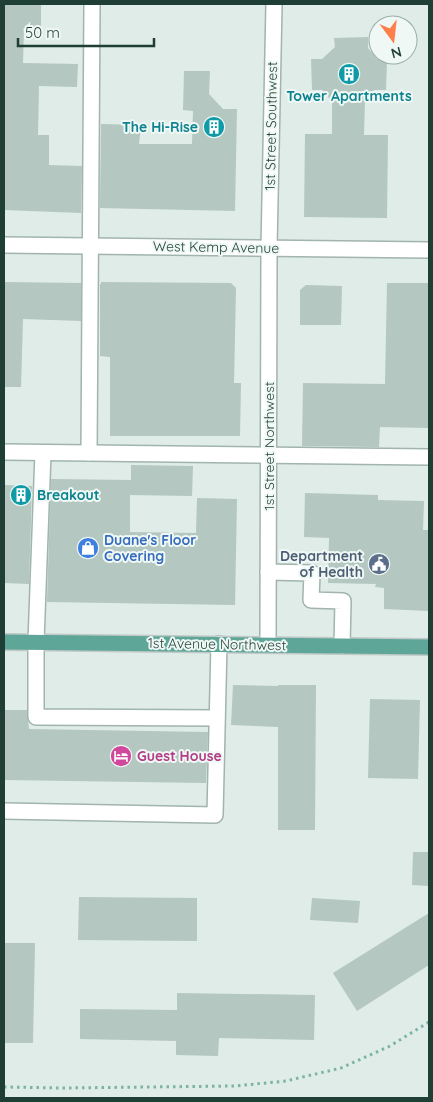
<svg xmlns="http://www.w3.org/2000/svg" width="433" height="1102" font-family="Quicksand,sans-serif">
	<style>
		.building { fill: #b4c7c0 }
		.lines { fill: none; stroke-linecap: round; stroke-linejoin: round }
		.minor-casing { stroke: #a1b4ae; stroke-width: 18 }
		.major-casing { stroke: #c0c9c7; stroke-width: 18 }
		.path { stroke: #7cb3a4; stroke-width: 3; stroke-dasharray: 2.5 4; stroke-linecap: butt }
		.minor { stroke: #fff; stroke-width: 15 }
		.major { stroke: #5ea697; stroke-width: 15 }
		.labels { text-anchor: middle; stroke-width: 4; stroke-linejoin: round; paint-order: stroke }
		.culture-label { font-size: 14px; font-weight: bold; fill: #0d838f; stroke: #eff8f4 }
		.street-label { font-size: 14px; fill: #1e3e36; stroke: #eff8f4 }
		.shop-label { font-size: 14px; font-weight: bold; fill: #366cbe; stroke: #eff8f4; text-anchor: start }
		.service-label { font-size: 14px; font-weight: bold; fill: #4e5e75; stroke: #eff8f4; text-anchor: end }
		.hotel-label { font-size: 14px; font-weight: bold; fill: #b23c85; stroke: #eff8f4; text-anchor: start }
	</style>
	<rect width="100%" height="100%" fill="#dfece7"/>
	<g class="building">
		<polygon points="4,4 41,4 41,28 24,28 23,63 78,64 77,87 39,86 38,135 49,135 49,165 82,166 81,213 4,210"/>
		<polygon points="368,37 368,48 377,59 387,59 386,90 374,90 365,100 364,135 388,135 387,218 304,217 305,134 332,134 332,101 322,90 312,90 311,59 322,59 335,47 334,38"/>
		<polygon points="184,71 210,71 209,94 223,109 237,109 235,211 100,208 101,124 141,125 139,144 192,144 193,111 183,110"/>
		<polygon points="4,282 81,283 81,321 23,319 21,387 4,387"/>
		<polygon points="101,282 231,283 236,288 234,383 241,383 240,436 110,436 110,357 100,356 100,284 101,284"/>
		<polygon points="387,283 429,283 429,428 380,427 379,447 302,446 303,383 385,384"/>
		<polygon points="306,285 342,286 341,325 300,325 300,290"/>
		<polygon points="131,465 193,466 192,496 130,495 130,532 196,533 197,498 237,499 235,605 47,602 51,479 131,480"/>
		<polygon points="4,485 32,486 29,584 4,583"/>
		<polygon points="305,493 378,495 378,500 424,501 423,530 429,530 429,611 384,609 384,588 375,587 376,584 328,583 329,538 304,537"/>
		<polygon points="233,685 278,686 278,685 316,685 315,830 278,830 278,727 231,725"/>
		<polygon points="370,699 420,700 418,779 368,778"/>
		<polygon points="4,710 27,710 29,729 208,732 206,783 4,780"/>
		<polygon points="413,852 429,852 429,886 412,885"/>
		<polygon points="79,897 197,898 197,941 78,940"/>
		<polygon points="312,898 360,901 358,923 310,920"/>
		<polygon points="429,913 429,965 357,1011 333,973"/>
		<polygon points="4,943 35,943 33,1043 4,1043"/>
		<polygon points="177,993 315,995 314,1040 219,1038 218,1056 176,1055 176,1041 80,1039 80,1009 177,1010"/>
	</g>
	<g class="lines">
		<g class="minor-casing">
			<g id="minor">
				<polyline points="4,245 429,250"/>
				<polyline points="4,452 429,457"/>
				<polyline points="43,453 36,642 36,717 217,718"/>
				<polyline points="89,453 92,4"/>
				<polyline points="268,572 312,573 311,600 343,601 342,646"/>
				<polyline points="268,645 269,248 274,4"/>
				<polyline points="4,811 215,815 219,644"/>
			</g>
		</g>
		<g class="major-casing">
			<polyline id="major" points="4,642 429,647"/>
		</g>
		<polyline class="path" points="4,1087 63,1088 235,1086 286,1081 341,1068 390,1046 429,1022"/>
		<use href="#minor" class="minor"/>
		<use href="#major" class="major"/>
	</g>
	<defs>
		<g id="building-disc" transform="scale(1.125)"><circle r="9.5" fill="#0f9aa8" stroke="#eff8f4"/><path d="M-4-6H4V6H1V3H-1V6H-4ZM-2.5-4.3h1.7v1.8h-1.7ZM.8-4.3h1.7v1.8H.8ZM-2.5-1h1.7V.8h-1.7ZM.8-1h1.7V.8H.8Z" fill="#fff"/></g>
		<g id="shop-disc" transform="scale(1.125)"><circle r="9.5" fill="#3f7fe0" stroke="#eff8f4"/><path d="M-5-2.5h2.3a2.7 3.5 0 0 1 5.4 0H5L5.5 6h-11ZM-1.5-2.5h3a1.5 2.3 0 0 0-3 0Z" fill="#fff"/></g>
		<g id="civic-disc" transform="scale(1.125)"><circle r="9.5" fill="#5c6f8a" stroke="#eff8f4"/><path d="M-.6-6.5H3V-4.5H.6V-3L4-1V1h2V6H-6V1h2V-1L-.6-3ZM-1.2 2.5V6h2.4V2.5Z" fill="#fff"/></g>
		<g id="hotel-disc" transform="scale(1.125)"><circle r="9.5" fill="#d1479c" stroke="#eff8f4"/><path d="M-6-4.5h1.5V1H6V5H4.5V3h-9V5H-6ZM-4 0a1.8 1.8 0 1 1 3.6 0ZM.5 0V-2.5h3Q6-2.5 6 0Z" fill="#fff"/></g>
	</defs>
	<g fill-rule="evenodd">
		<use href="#building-disc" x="349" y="74"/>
		<use href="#building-disc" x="214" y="127"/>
		<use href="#building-disc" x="21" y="495"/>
		<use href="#shop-disc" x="88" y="548"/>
		<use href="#civic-disc" x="379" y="564"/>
		<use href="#hotel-disc" x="121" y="756"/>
	</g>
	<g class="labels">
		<g class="culture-label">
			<text x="349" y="101">Tower Apartments</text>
			<text x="198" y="132" text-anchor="end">The Hi-Rise</text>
			<text x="37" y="500" text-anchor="start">Breakout</text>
		</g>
		<g class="street-label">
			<text transform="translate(271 126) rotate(-89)" y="5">1st Street Southwest</text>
			<text transform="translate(216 247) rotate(1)" y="5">West Kemp Avenue</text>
			<text transform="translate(269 446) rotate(-90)" y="5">1st Street Northwest</text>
			<text transform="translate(217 644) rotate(1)" y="5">1st Avenue Northwest</text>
		</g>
		<g class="shop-label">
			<text x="104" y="545">Duane's Floor<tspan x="104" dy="16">Covering</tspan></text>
		</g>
		<g class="service-label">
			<text x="363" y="561">Department<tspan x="363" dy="16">of Health</tspan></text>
		</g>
		<g class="hotel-label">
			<text x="137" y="761">Guest House</text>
		</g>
	</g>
	<rect width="433" height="1102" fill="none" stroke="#1e3e36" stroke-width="10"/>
	<g transform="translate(393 40) rotate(165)"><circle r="24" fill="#eff8f4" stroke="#9baea8"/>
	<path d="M0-4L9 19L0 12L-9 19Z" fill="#ff7e4a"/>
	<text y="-8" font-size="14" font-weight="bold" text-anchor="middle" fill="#1e3e36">N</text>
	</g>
	<path d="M18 38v8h136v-8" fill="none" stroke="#1e3e36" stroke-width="2.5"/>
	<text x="25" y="38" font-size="15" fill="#1e3e36" stroke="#eff8f4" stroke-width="4" paint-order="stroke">50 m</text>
</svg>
